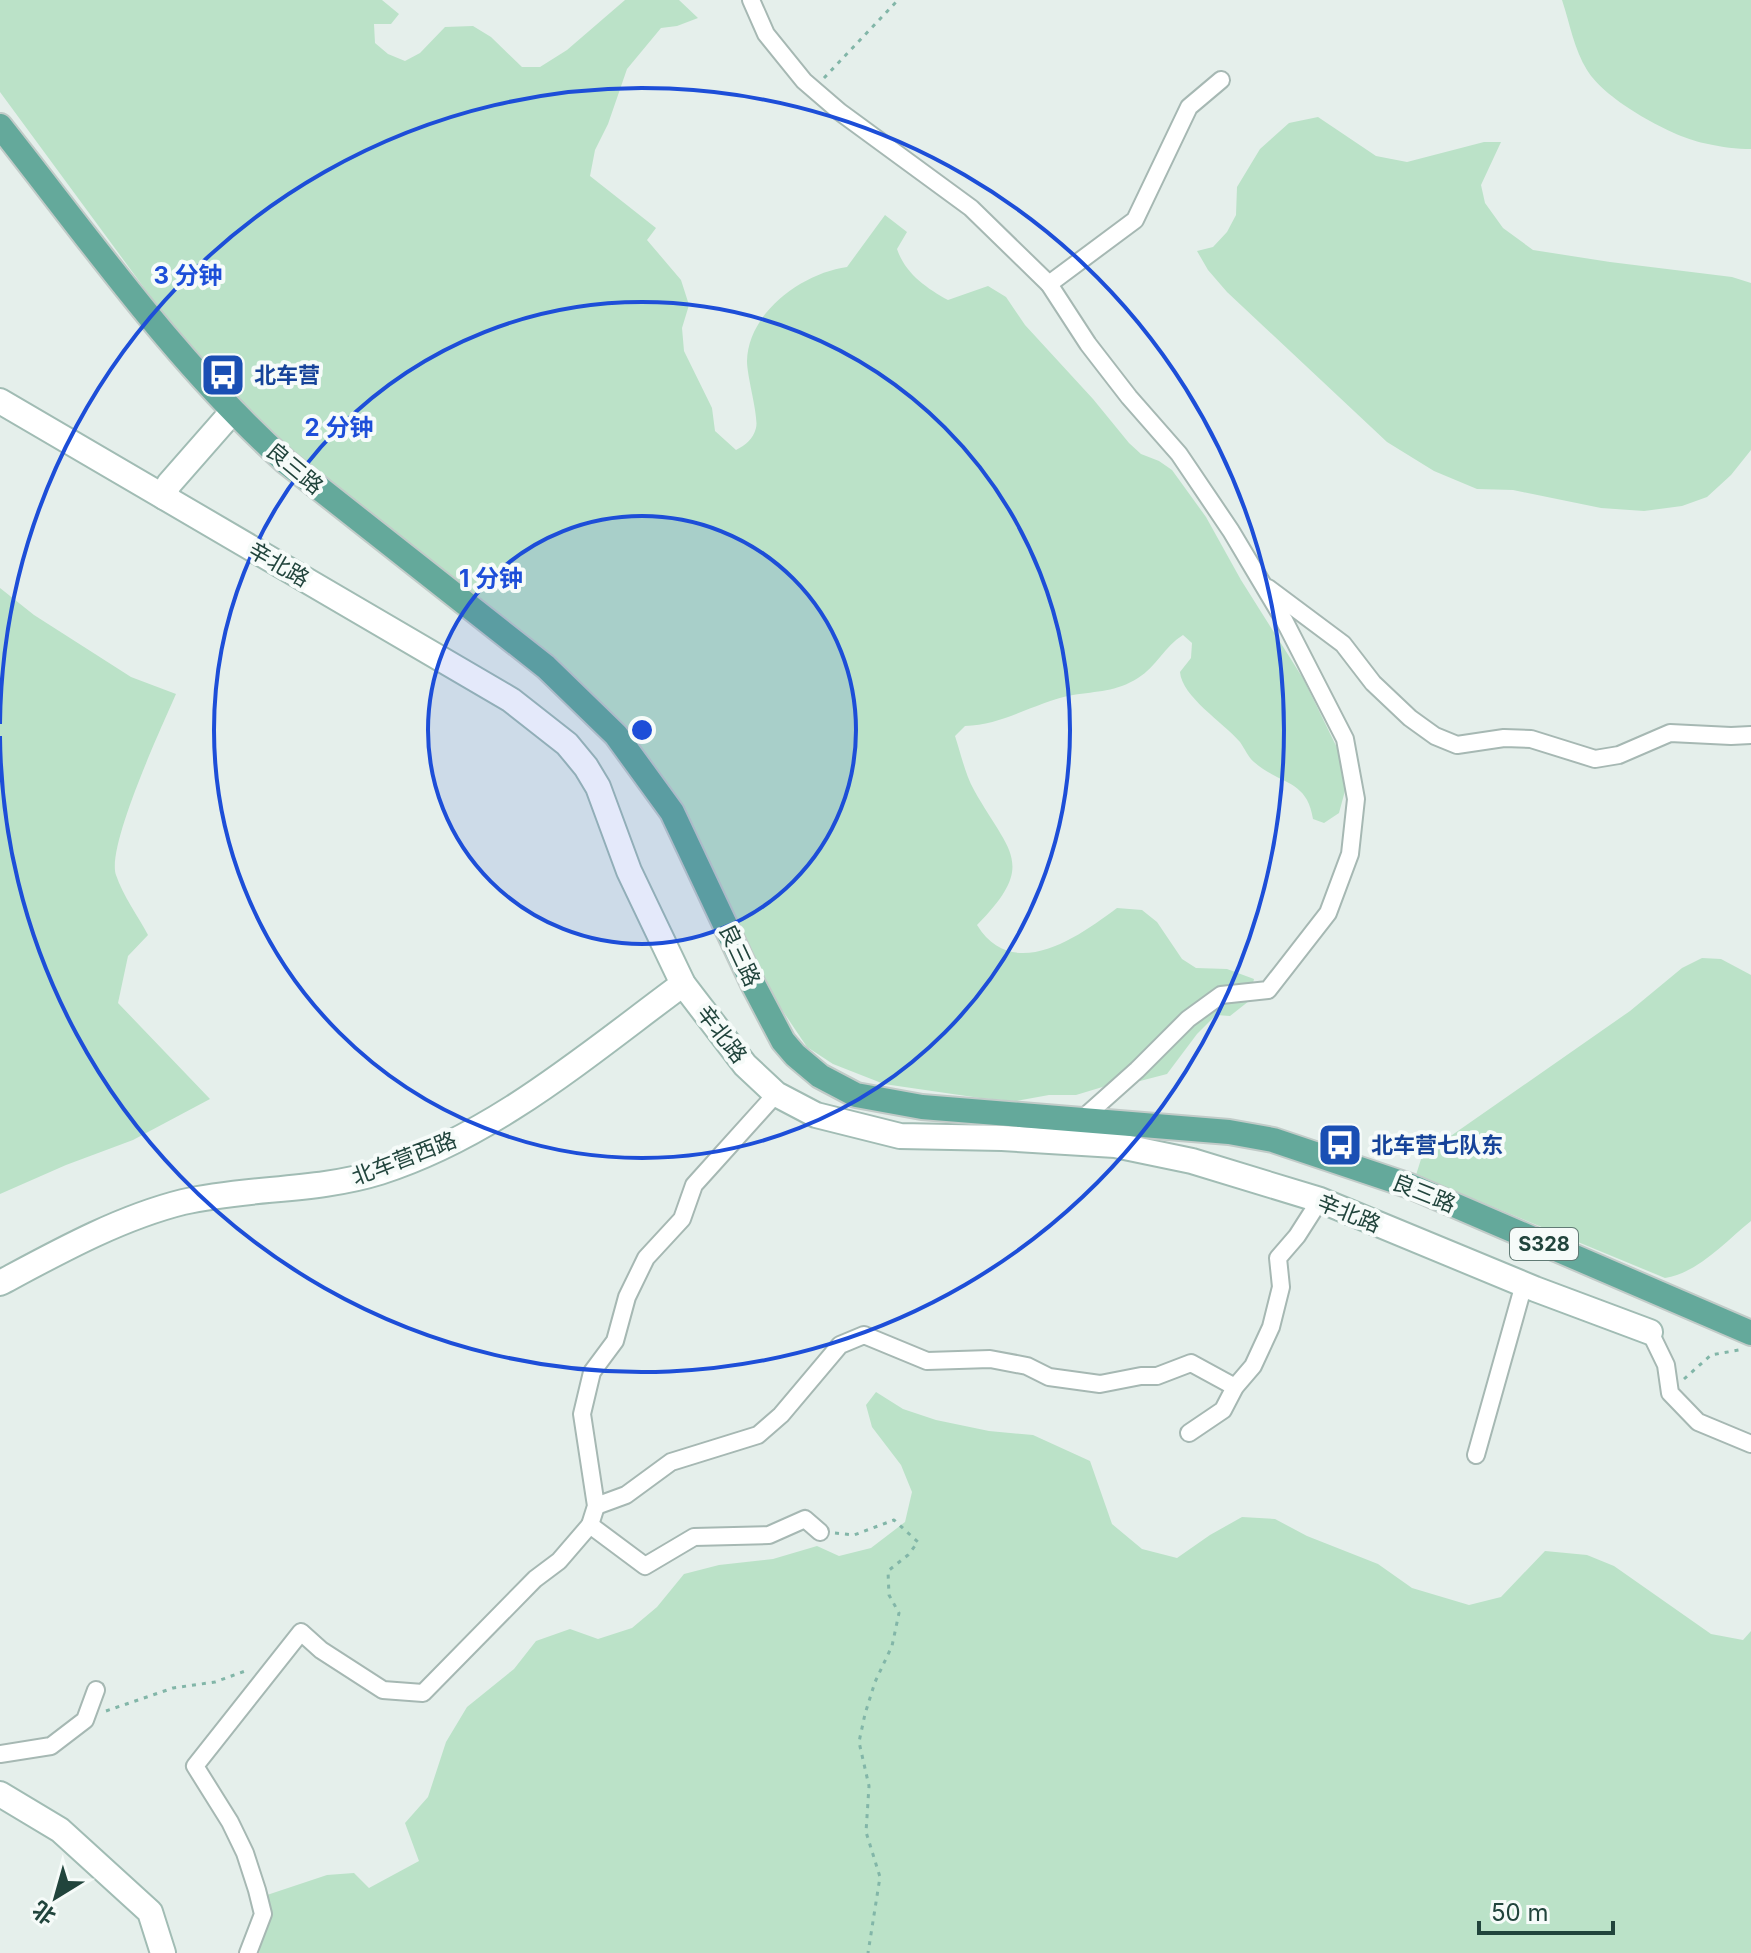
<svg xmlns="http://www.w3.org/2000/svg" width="1751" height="1953" font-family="Inter,'Noto Sans SC',sans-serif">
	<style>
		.green { fill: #bbe2c8 }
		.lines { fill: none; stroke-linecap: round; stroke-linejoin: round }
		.street-casing { stroke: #a6b8b3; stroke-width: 20 }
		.secondary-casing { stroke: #a1bcb4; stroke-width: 28 }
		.primary-casing { stroke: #c1cbc8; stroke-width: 28 }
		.path { stroke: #82b6a8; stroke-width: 3; stroke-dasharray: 4 6; stroke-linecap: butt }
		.street { stroke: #fff; stroke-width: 16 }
		.secondary { stroke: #fff; stroke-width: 24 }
		.primary { stroke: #64a99b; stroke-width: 24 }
		.ring { fill: none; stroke: #1d4ed8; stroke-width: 4 }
		.labels { text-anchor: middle; stroke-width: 8; stroke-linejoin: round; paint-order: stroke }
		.shield { fill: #f6fbf9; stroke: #617b75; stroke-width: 2 }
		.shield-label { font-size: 20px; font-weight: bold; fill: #21443c }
		.transit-label { font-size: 22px; font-weight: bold; fill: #164399; stroke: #f6fbf9; text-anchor: start }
		.street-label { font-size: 22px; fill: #21443c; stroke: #f6fbf9 }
		.centre { fill: #1d4ed8; stroke: #f6fbf9; stroke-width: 4 }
		.ring-label { font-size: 24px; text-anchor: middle; font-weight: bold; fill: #1d4ed8; stroke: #f6fbf9; stroke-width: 8; stroke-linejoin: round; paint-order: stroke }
	</style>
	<rect width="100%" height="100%" fill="#e5efeb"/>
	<g class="green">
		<path d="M 0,0 L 382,0 L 399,14 L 391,24 L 374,24 L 375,43 L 388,54 L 405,61 L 420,53 L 445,27 L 473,26 L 491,37 L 522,67 L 540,67 L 567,50 L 625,0 L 679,0 L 698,18 L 677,26 L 661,28 L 627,69 L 608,124 L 595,150 L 590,176 L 656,228 L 647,240 L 681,280 L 689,305 L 682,328 L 684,351 L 712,408 L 715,431 L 736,450 C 746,445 753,439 756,428 C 759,417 747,377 747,361 C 748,312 803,273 847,267 L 885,215 L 907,232 L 897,249 C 905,273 926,288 948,300 L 988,286 L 1006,297 L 1025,325 L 1093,399 L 1129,443 L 1141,454 L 1159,461 L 1172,470 L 1206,517 L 1241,580 L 1304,680 L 1341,756 L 1346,787 L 1339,813 L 1324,823 L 1313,819 C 1307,779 1280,785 1254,762 C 1248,757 1245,749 1240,742 C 1223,722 1182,697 1180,672 L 1191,658 L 1192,643 L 1183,635 C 1165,646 1156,667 1138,678 C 1116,692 1097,691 1073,695 C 1035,702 1004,725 965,726 L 955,736 C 961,754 965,774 974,790 C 1009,853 1038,863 977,925 C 1013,983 1077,938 1117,908 L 1142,910 L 1157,922 L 1182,959 L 1196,968 L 1227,969 L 1254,979 L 1249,1001 L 1230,1016 L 1216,1015 L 1197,1034 L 1167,1074 L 1140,1081 L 1119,1082 L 1076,1095 L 1049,1095 L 1016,1101 L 980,1098 L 884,1084 L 833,1064 L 807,1047 L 776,1001 L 754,959 L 683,811 L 639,747 L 609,710 L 572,674 L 514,626 L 283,448 L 192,353 L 0,92 Z"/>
		<path d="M 1562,0 L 1751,0 L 1751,149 C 1737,149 1721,147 1708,144 C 1673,138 1605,100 1587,70 C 1574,49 1570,24 1562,0 Z"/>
		<polygon points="1318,117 1376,156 1407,162 1484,142 1501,142 1481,185 1485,203 1503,228 1533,250 1610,262 1732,277 1751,283 1751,450 1731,475 1707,497 1682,506 1644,511 1601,508 1513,490 1477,489 1434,471 1387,442 1227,292 1208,270 1197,251 1213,247 1227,232 1236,215 1237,187 1260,149 1289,123"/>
		<path d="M 0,588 L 34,615 L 131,677 L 176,694 C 162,726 106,847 116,875 C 123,896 138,916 148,935 L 128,956 L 118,1003 L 210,1099 L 133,1140 L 66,1165 L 0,1194 Z"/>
		<path d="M 1702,958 L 1721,959 L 1751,975 L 1751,1221 C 1726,1241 1698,1273 1665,1278 L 1416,1175 L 1422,1156 L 1630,1011 L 1682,968 Z"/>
		<polygon points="876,1392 903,1409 936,1420 989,1431 1033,1435 1090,1461 1112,1524 1142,1549 1177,1558 1210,1535 1242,1517 1275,1519 1307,1536 1378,1564 1412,1588 1469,1605 1501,1597 1545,1551 1587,1555 1614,1566 1711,1634 1743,1640 1751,1631 1751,1953 259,1953 263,1934 255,1899 327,1875 354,1873 369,1888 419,1861 405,1823 428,1797 446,1742 467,1707 514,1669 536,1641 570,1629 598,1639 632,1628 657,1607 684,1574 719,1565 773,1559 817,1546 839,1556 871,1548 905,1522 912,1492 901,1465 872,1427 866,1405"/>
	</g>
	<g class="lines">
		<g class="street-casing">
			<g id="street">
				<polyline points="751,0 766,34 804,81 840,112 971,208 1049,284 1088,344 1129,397 1179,454 1231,531 1284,620 1345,739 1356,799 1350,854 1328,913 1268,990 1221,995 1188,1019 1137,1070 1081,1120"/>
				<polyline points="1049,284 1135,220 1189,107 1221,80"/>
				<polyline points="1268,588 1343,644 1373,683 1410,718 1435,736 1457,745 1504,738 1531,739 1595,759 1619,755 1670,733 1731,736 1751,735"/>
				<polyline points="776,1094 694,1185 682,1219 646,1258 627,1297 615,1341 592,1372 582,1414 596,1506 590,1525 645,1566 694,1537 769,1535 805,1519 820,1532"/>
				<polyline points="1650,1332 1666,1365 1670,1393 1698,1422 1751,1444"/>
				<polyline points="1189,1433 1223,1410 1235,1387 1253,1366 1271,1327 1281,1287 1278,1258 1297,1236 1320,1200"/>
				<polyline points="1476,1455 1524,1284"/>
				<polyline points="596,1506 626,1495 671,1462 758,1435 781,1415 840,1345 864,1335 927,1361 990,1359 1027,1366 1049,1377 1100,1384 1141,1376 1157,1376 1191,1363 1235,1387"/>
				<polyline points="0,1754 51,1746 85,1720 96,1690"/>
				<polyline points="248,1953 263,1914 257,1890 245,1853 230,1822 195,1766 301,1632 321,1650 383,1690 423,1693 535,1579 559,1561 590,1525"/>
			</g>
		</g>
		<g class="secondary-casing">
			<g id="secondary">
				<polyline points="0,401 511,700 567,744 586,767 598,787 629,871 683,984 745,1065 776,1094 816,1115 900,1136 1002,1138 1115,1145 1192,1161 1320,1200 1535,1289 1650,1332"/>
				<polyline points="164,497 169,484 233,411"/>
				<path d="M 0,1283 C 58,1252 119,1218 183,1202 C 248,1187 316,1192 380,1172 C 495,1135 588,1054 683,984"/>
				<polyline points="0,1794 60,1830 150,1912 163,1953"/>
			</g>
		</g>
		<g class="primary-casing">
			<path id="primary" d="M 0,126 C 91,241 177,364 286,462 L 546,667 L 616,735 L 672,812 L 753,984 L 783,1041 L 795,1055 L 820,1076 L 856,1095 L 922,1107 L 1229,1132 L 1273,1140 L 1410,1186 L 1751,1333"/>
		</g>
		<g class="path">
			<polyline points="824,78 898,0"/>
			<polyline points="1684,1379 1711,1355 1739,1350"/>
			<polyline points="835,1533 854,1535 894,1520 918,1542 908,1555 888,1571 889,1595 899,1613 892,1646 875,1682 865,1714 859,1742 869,1786 866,1832 880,1877 868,1953"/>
			<polyline points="106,1711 173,1688 215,1682 248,1670"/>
		</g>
		<use href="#street" class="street"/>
		<use href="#secondary" class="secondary"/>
		<use href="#primary" class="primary"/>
	</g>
	<circle cx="642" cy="730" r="214" fill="#1d4ed8" fill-opacity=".12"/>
	<g class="ring">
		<circle cx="642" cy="730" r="214"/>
		<circle cx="642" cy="730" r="428"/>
		<path d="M0 724A642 642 0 1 1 0 736"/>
	</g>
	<defs>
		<g id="bus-square" transform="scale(2.3)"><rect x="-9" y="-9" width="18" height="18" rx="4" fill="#1a4fb4" stroke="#f6fbf9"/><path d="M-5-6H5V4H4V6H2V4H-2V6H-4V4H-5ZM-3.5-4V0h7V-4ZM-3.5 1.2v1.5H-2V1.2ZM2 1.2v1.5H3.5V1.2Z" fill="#fff"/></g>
	</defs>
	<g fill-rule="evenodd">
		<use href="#bus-square" x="223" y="375"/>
		<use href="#bus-square" x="1340" y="1145"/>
	</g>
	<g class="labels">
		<rect class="shield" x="1510" y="1228" width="68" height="32" rx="6"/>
		<g class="shield-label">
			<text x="1544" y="1251">S328</text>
		</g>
		<g class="transit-label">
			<text x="254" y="383">北车营</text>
			<text x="1371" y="1153">北车营七队东</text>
		</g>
		<g class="street-label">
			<text transform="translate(295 468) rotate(40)" y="8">良三路</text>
			<text transform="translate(279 564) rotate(30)" y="8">辛北路</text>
			<text transform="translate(740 955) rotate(65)" y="8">良三路</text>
			<text transform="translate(722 1034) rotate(52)" y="8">辛北路</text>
			<text transform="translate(404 1158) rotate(-21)" y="8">北车营西路</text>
			<text transform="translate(1424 1193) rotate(22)" y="8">良三路</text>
			<text transform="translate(1349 1213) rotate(22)" y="8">辛北路</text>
		</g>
	</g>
	<circle cx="642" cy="730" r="12" class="centre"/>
	<g class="ring-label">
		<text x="188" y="284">3 分钟</text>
		<text x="339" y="436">2 分钟</text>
		<text x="491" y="587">1 分钟</text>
	</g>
	<g transform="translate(56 1897) rotate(217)" stroke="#f6fbf9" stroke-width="6" paint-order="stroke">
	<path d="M0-6L14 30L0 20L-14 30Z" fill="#21443c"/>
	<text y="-12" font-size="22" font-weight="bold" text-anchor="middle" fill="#21443c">北</text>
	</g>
	<path d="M1479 1921v12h134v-12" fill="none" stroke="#21443c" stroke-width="4"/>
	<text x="1491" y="1921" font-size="24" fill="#21443c" stroke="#f6fbf9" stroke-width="6" paint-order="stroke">50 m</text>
</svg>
